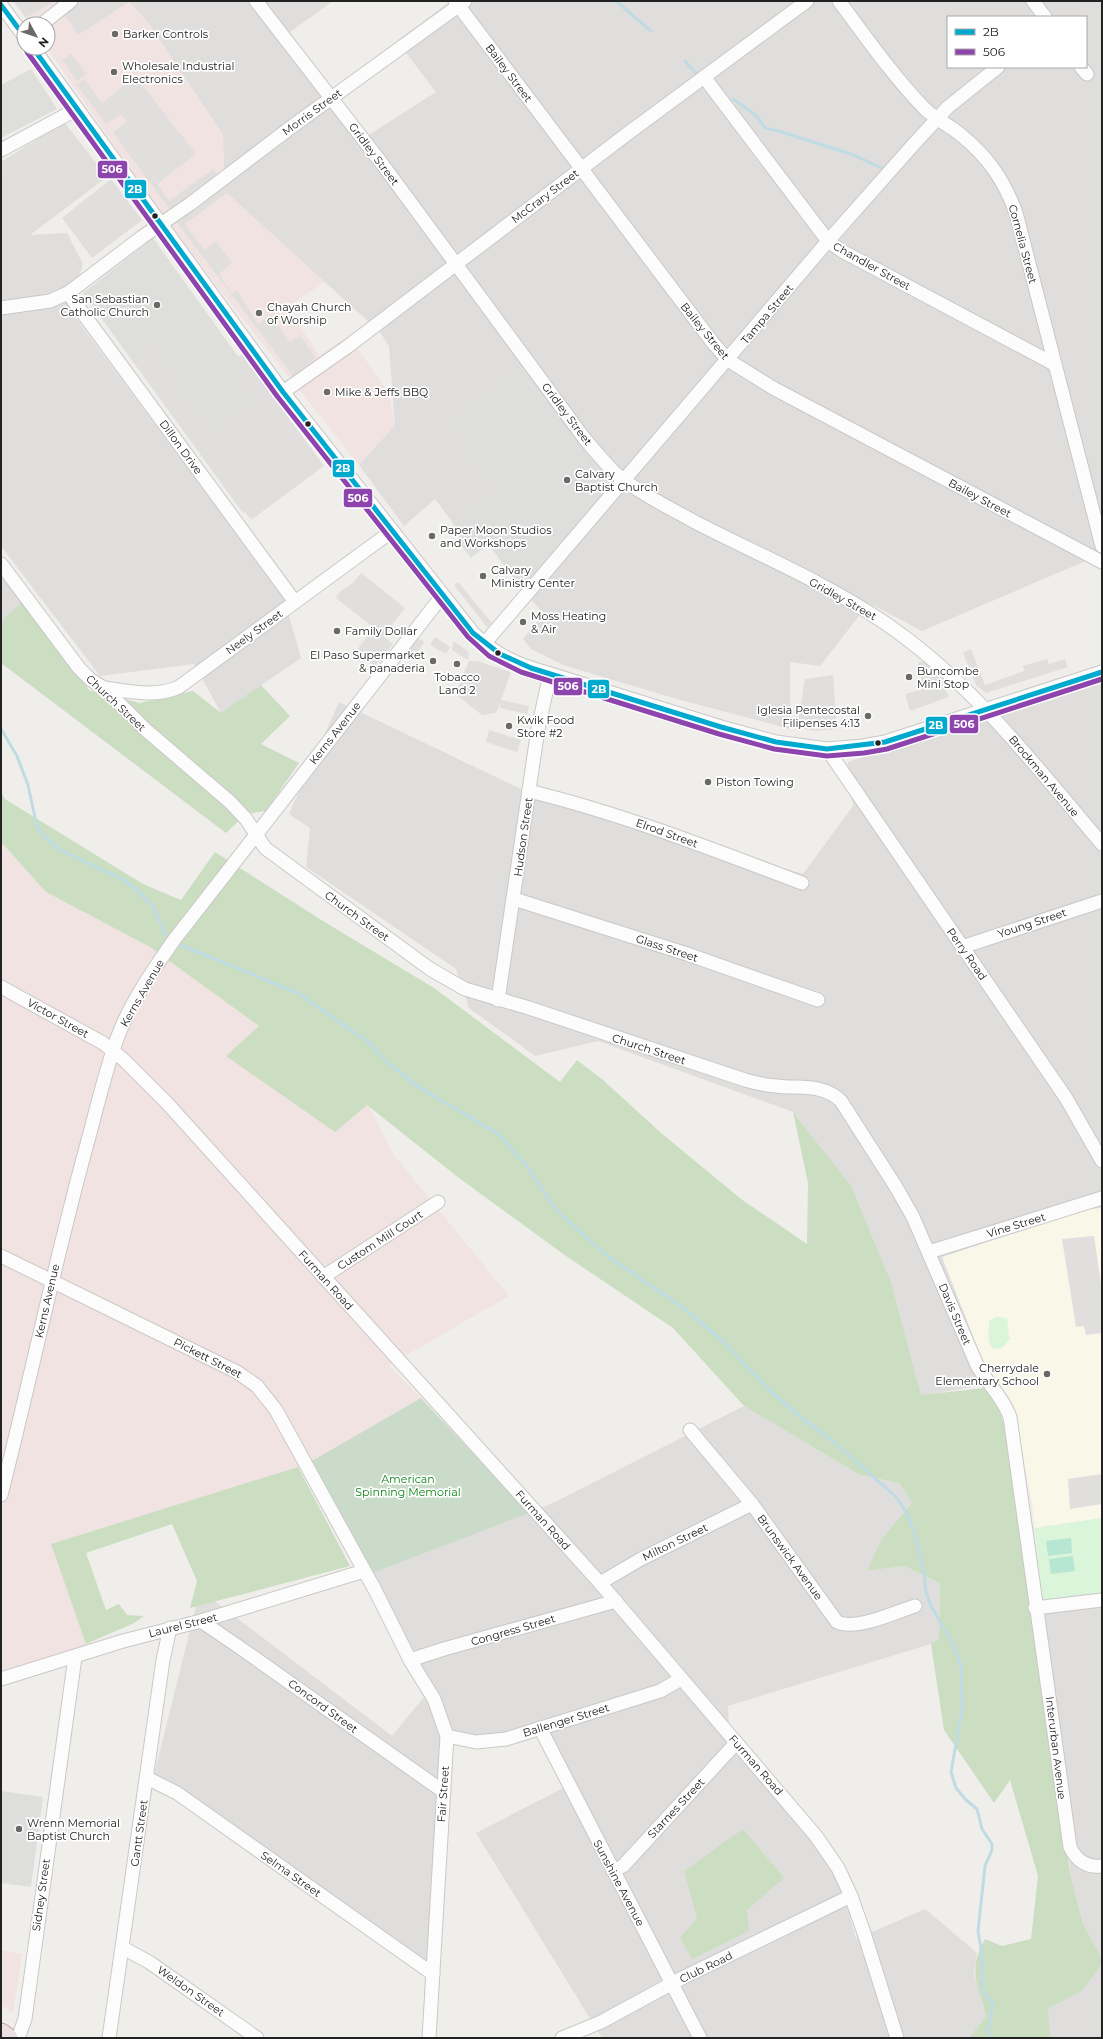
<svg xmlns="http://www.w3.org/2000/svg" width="1103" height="2039" font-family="Montserrat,sans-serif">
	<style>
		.residential { fill: #dfdedc; fill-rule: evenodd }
		.commercial { fill: #f1e3e1 }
		.education { fill: #f8f7e8 }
		.religious { fill: #dededc }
		.forest { fill: #cbdec1 }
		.cemetery { fill: #cadbca }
		.park { fill: #daf5da }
		.pitch { fill: #b7e6d2 }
		.parking { fill: #e0dfde }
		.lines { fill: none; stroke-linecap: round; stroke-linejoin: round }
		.stream { stroke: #bfdbe3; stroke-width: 3 }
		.minor-casing { stroke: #c9c8c7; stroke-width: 15 }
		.highway-casing { stroke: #c5a2ac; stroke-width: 21 }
		.minor { stroke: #fdfcfc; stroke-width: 13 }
		.highway { stroke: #ece0e2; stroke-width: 19 }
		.bus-1-casing { stroke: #fff; stroke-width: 8 }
		.bus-2-casing { stroke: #fff; stroke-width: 8 }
		.bus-1 { stroke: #00a9ce; stroke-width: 5 }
		.bus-2 { stroke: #8e44ad; stroke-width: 5 }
		.poi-dot { fill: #6a6968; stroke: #fff; stroke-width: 1.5 }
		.bus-dot { fill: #222; stroke: #fff; stroke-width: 1.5 }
		.labels { text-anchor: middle; stroke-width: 3.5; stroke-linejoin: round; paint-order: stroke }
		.poi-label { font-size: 11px; fill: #222; stroke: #fff; text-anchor: start }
		.street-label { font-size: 11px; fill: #222; stroke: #fff }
		.park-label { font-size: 11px; fill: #0c8416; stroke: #fff }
		.line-badge { stroke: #fff; stroke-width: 1.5 }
		.badge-label { font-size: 11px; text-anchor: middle; font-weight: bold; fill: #fff }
	</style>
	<rect width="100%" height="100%" fill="#f0eeeb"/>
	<g class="residential">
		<path d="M 13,1 L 333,1 L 290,32 L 328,93 L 369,135 L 436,92 L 397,41 L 448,3 L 447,1 L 1102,1 L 1102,554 L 922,631 L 869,603 L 820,666 L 790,662 L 790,729 L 677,699 L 563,665 L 531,649 L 523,639 L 544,613 L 529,598 L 625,490 L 518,370 L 452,423 L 497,491 L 453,523 L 435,499 L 404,526 L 359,465 L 395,425 L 389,346 L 380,332 L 224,191 L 223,135 L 149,24 L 130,3 L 78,35 L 55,1 L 26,18 ZM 948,17 L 1086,17 L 1086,67 L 948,67 Z"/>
		<polygon points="64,122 107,177 30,235 67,233 83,264 69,309 284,598 301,658 221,713 194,664 100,676 1,546 1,162"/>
		<polygon points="1,571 24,601 1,628"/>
		<polygon points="1102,681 1102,1208 1083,1210 985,1366 999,1382 921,1396 891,1282 851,1187 793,1112 598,1041 535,1056 469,1008 456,969 306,867 310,828 289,814 339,702 521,789 803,874 853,806 848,762"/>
		<polygon points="744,1406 860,1475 899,1483 912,1503 882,1538 868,1571 904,1566 940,1583 939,1638 931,1644 728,1706 730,1744 838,1873 856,1939 925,1909 977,1953 974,1973 986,2016 969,2038 602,2038 476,1833 567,1786 535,1731 443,1747 428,1974 154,1775 200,1590 392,1736 424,1697 370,1574 553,1503"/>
		<polygon points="1102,1592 1102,1959 1083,1924 1070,1873 1064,1754 1041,1600"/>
		<polygon points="1102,1964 1102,2038 1049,2038 1046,2010 1083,1990"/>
	</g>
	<g class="commercial">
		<polygon points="55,1 78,35 129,2 149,24 223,135 225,191 325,282 287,307 319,355 349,336 389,393 395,425 359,465 171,228 47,48 48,24 30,24 26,18"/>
		<polygon points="1,842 46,892 150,947 260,1026 226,1056 367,1104 394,1155 509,1296 389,1365 421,1398 310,1462 288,1471 51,1544 90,1654 1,1685"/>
		<polygon points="1,1950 22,1954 13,2013 1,2005"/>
	</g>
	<polygon class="education" points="1102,1208 1102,1518 1035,1528 1031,1497 1013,1403 985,1367 942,1257 1083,1210"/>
	<g class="religious">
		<polygon points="31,69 57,109 1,138 1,85"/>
		<polygon points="153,238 313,461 243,513 83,293"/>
		<polygon points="518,370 625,490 529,598 488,544 471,558 460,544 453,523 497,491 452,423"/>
		<polygon points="1,1791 43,1797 31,1887 1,1883"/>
	</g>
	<g class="forest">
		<polygon points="24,601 89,690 140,703 193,691 221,713 261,685 290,716 261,744 299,763 266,811 246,814 226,833 1,663 1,628 3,619"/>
		<path d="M 1,792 L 5,799 L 143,884 L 181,900 L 215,852 L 323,921 L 434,988 L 560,1082 L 577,1060 L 603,1080 L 660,1132 L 741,1199 L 807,1244 L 808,1183 L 793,1112 L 851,1186 L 891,1282 L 921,1395 L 985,1388 L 996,1400 L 1005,1428 L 1015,1482 L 1070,1873 L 1083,1924 L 1102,1959 L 1102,1964 L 1083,1990 L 1048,2009 L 1050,2038 L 969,2038 L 986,2016 C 978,1983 967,1971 985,1939 L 1002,1946 L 1031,1939 L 1038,1876 L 1010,1780 L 994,1803 L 944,1730 L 931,1644 L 939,1638 L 940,1583 L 904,1566 L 867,1571 L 882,1538 L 912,1503 L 899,1483 L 860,1475 L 744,1406 L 673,1328 L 566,1256 L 459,1178 L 367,1105 L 335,1132 L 226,1056 L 259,1026 L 150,947 L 46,892 L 1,842 Z"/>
		<polygon points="298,1467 350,1566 190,1608 197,1581 172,1524 86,1553 106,1610 119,1604 127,1615 144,1616 134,1623 86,1644 51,1544"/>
		<polygon points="743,1829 784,1878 747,1910 749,1931 692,1959 680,1938 697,1918 684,1871"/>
	</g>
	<polygon class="cemetery" points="421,1398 529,1513 370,1574 310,1462"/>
	<g class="park">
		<path d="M 997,1317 L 1007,1318 L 1009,1337 L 1011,1338 L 1002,1348 L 994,1349 C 985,1341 990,1332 989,1321 Z"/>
		<polygon points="1102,1518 1102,1592 1041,1600 1035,1528"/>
	</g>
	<g class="pitch">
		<polygon points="1071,1538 1072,1553 1048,1556 1046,1541"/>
		<polygon points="1073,1556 1075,1571 1051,1574 1049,1559"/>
	</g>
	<g class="parking">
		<polygon points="71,54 86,74 77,81 62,60"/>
		<polygon points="135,76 196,154 157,184 169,201 213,169 218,176 170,210 113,132 127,122 121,114 106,124 77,85 84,79 102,103"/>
		<polygon points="63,126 71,140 17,175 12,167 1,174 1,165"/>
		<polygon points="111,179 142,220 92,258 62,218"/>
		<polygon points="222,184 228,192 185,224 204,250 216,242 232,263 219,274 232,294 237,291 258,324 271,315 290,342 300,336 316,358 293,376 175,220"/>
		<polygon points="146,331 178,375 174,378 213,430 250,402 225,367 242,354 324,466 251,520 136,365 137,337"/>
		<polygon points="361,573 405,608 383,636 393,644 375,666 356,651 374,628 336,598 340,592 354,582"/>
		<polygon points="458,582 492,623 487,627 454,585"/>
		<polygon points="416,637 424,642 412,661 404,656"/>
		<polygon points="435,637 450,647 446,654 430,645"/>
		<polygon points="453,641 469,652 468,660 452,650"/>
		<polygon points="971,649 985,685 1024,671 1023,666 1047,659 1049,664 1065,659 1068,667 986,693 976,685 963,653"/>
		<polygon points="469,661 477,661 511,672 501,700 529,706 527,714 500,708 501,701 496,713 482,715 455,694"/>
		<polygon points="918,662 932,662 949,697 910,711 905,694 923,689"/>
		<polygon points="833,675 837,729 816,731 797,727 805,679"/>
		<polygon points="489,730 521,740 517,752 486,742"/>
		<polygon points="1094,1236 1102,1291 1102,1333 1086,1335 1084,1326 1076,1327 1062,1239"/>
		<polygon points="1102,1474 1102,1504 1070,1509 1068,1479"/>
	</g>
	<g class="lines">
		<g class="stream">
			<polyline points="616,1 651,31"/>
			<polyline points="685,61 697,74"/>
			<polyline points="733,99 757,116 765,128 775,130 851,154 884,169"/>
			<polyline points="1,729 17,756 28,785 37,827 45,837 60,850 124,880 137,890 154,908 165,935"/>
			<polyline points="178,944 298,993 368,1042 387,1062 417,1086 498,1134 527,1166 557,1211 606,1255 682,1307 724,1342 767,1388 803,1419 834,1442 896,1497 907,1513 916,1538 924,1573 926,1592 931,1606 954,1646 961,1666 962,1710 951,1772 956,1788 966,1800 977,1809 982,1829 992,1844 992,1850 985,1866 978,1931 982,1955 983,1992 993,2003 988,2031 990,2038"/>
		</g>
		<g class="minor-casing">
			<g id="minor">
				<path d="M 256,1 L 383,165 L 584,438 C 594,450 604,462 615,473 C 639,493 668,507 695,522 C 757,554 824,582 882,621 C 970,680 1034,764 1102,844"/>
				<polyline points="455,1 713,343 728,360 773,388 1102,562"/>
				<path d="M 839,1 C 866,37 893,76 924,108 C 935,119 949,125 961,135 C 988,157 1004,180 1016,213 L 1102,546"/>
				<polyline points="1033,1 1045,17"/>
				<polyline points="1,5 24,36"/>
				<polyline points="42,24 71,1"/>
				<path d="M 33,48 L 283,392 L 473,633 C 490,650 509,661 531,668 L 721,727 L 776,742 L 827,749 L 863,746 L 885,742 L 1102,672"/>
				<polyline points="1081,67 1087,74"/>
				<polyline points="704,77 828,241 842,251 1054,364"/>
				<polyline points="1,150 77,109"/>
				<polyline points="68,293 295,602"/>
				<polyline points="1,308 50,301 68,293 142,237 190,204 290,128 465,1"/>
				<polyline points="283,392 347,347 627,134 807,1"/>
				<path d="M 1,564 L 79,668 L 91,680 L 104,688 L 146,730 L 230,802 L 246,819 L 265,848 L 430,969 L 465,989 L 529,1008 L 745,1080 C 755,1083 765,1085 776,1086 C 799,1089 823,1083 841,1101 L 896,1187 L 913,1217 L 977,1365 C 987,1383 1003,1397 1010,1417 L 1070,1847 C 1076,1860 1087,1868 1102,1866"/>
				<polyline points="484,644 828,241 913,145 948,107 998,67"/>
				<path d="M 104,688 C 129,691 155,698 179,687 L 392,531"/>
				<polyline points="827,749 1066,1098 1102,1161"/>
				<path d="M 529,791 C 623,814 712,849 802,883"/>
				<polyline points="514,899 687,954 818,1000"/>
				<polyline points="962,947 1102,901"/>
				<polyline points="1,987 103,1043 124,1060 167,1103 600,1583 816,1836 838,1868 851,1896 864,1933 897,2038"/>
				<polyline points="498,1000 538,729 550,674"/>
				<polyline points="929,1252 1102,1198"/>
				<polyline points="1,1256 237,1372 257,1386 276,1410 375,1590 410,1660 434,1699 447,1736 429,2038"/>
				<polyline points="323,1277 438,1202"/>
				<path d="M 690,1430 L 752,1504 L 837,1622 C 856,1631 895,1612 915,1606"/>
				<path d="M 1,1495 C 31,1378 55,1260 87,1144 C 97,1108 105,1071 118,1036 C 131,1002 153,970 174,940 L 442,596"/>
				<polyline points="600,1583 641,1559 752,1504"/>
				<polyline points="1035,1608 1102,1600"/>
				<polyline points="201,1621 242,1649 444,1792"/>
				<polyline points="410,1660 444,1649 616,1601"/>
				<polyline points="1,1679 123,1641 201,1621 364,1571"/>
				<polyline points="540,1728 700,2038"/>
				<polyline points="447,1736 476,1742 506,1739 660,1691 681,1679"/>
				<polyline points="147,1778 177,1793 433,1974"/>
				<polyline points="613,1871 623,1866 736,1743"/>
				<polyline points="123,1948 149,1962 257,2038"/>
				<polyline points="18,2038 25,2019 75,1657"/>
				<polyline points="109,2038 163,1660 170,1628"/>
				<polyline points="562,2038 601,2022 682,1978 851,1896"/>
			</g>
		</g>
		<g class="highway-casing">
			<polyline id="highway" points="1,2033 8,2038"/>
		</g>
		<use href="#minor" class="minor"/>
		<use href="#highway" class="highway"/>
		<g class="bus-1-casing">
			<g id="bus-1">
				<polyline points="1,5 24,36"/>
				<polyline points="33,48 283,392 473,633 500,654 531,668 721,727 776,742 827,749 885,742 1102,672"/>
			</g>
		</g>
		<g class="bus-2-casing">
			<polyline id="bus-2" points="27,52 277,396 468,637 489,656 521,672 719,734 774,749 827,756 864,753 887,749 1102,679"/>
		</g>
		<use href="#bus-1" class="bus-1"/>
		<use href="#bus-2" class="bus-2"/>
	</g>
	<g class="poi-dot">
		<circle cx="115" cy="34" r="4"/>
		<circle cx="114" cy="72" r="4"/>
		<circle cx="157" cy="305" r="4"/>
		<circle cx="259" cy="313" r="4"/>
		<circle cx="327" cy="392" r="4"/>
		<circle cx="567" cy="480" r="4"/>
		<circle cx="432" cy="536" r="4"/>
		<circle cx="483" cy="576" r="4"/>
		<circle cx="523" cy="622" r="4"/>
		<circle cx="337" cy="631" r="4"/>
		<circle cx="433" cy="661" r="4"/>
		<circle cx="457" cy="664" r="4"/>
		<circle cx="909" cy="677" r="4"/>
		<circle cx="868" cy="716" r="4"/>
		<circle cx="509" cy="726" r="4"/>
		<circle cx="708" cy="782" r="4"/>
		<circle cx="1047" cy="1374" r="4"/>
		<circle cx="19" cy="1829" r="4"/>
	</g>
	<g class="bus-dot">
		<circle cx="155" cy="216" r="3.5"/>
		<circle cx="308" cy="424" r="3.5"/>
		<circle cx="498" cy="653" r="3.5"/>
		<circle cx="878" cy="743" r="3.5"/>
	</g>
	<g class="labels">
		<g class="poi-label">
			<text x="123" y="38">Barker Controls</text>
			<text x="122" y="70">Wholesale Industrial<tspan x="122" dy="13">Electronics</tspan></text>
			<text x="149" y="303" text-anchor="end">San Sebastian<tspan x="149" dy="13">Catholic Church</tspan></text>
			<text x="267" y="311">Chayah Church<tspan x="267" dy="13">of Worship</tspan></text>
			<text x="335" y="396">Mike &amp; Jeffs BBQ</text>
			<text x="575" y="478">Calvary<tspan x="575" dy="13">Baptist Church</tspan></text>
			<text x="440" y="534">Paper Moon Studios<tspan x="440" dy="13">and Workshops</tspan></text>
			<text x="491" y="574">Calvary<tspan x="491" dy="13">Ministry Center</tspan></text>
			<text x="531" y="620">Moss Heating<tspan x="531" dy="13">&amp; Air</tspan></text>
			<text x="345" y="635">Family Dollar</text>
			<text x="425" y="659" text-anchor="end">El Paso Supermarket<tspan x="425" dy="13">&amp; panaderia</tspan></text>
			<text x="917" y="675">Buncombe<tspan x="917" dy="13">Mini Stop</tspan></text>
			<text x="457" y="681" text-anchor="middle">Tobacco<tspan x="457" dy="13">Land 2</tspan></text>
			<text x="860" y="714" text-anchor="end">Iglesia Pentecostal<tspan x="860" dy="13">Filipenses 4:13</tspan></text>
			<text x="517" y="724">Kwik Food<tspan x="517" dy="13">Store #2</tspan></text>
			<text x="716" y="786">Piston Towing</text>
			<text x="1039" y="1372" text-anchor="end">Cherrydale<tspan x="1039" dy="13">Elementary School</tspan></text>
			<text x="27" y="1827">Wrenn Memorial<tspan x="27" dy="13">Baptist Church</tspan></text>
		</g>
		<g class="street-label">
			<text transform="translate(509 73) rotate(53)" y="4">Bailey Street</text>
			<text transform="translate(312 112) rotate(-36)" y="4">Morris Street</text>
			<text transform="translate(374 154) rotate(53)" y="4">Gridley Street</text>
			<text transform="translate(545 196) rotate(-37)" y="4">McCrary Street</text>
			<text transform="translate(1023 244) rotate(75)" y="4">Cornelia Street</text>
			<text transform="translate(872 266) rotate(29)" y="4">Chandler Street</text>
			<text transform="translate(767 314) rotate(-50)" y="4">Tampa Street</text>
			<text transform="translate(705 331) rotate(51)" y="4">Bailey Street</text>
			<text transform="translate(567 414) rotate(53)" y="4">Gridley Street</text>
			<text transform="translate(181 447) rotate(54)" y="4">Dillon Drive</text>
			<text transform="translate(980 498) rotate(28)" y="4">Bailey Street</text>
			<text transform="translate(843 599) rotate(29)" y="4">Gridley Street</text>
			<text transform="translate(254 632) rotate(-36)" y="4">Neely Street</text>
			<text transform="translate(116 703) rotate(43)" y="4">Church Street</text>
			<text transform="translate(335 733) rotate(-52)" y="4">Kerns Avenue</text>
			<text transform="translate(1044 776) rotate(50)" y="4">Brockman Avenue</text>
			<text transform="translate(667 833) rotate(20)" y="4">Elrod Street</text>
			<text transform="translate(523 837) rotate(-82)" y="4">Hudson Street</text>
			<text transform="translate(357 916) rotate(36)" y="4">Church Street</text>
			<text transform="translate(1032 923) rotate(-18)" y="4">Young Street</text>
			<text transform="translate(667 948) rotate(18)" y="4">Glass Street</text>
			<text transform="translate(967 954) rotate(55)" y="4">Perry Road</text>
			<text transform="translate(142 993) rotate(-60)" y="4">Kerns Avenue</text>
			<text transform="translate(58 1018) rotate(29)" y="4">Victor Street</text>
			<text transform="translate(649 1049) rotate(18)" y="4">Church Street</text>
			<text transform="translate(1016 1225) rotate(-17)" y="4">Vine Street</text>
			<text transform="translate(380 1240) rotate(-33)" y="4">Custom Mill Court</text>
			<text transform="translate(326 1280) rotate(48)" y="4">Furman Road</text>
			<text transform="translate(47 1301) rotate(-77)" y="4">Kerns Avenue</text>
			<text transform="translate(955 1314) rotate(67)" y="4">Davis Street</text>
			<text transform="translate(208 1358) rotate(27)" y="4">Pickett Street</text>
			<text transform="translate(543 1520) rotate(48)" y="4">Furman Road</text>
			<text transform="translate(675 1542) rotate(-26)" y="4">Milton Street</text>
			<text transform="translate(790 1557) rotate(54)" y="4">Brunswick Avenue</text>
			<text transform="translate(183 1625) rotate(-14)" y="4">Laurel Street</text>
			<text transform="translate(513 1630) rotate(-16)" y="4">Congress Street</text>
			<text transform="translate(323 1706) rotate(36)" y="4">Concord Street</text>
			<text transform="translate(566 1720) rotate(-17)" y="4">Ballenger Street</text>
			<text transform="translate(1056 1748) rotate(83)" y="4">Interurban Avenue</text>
			<text transform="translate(756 1765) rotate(49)" y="4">Furman Road</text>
			<text transform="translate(443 1794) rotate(-86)" y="4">Fair Street</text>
			<text transform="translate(676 1808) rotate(-47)" y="4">Starnes Street</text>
			<text transform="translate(139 1833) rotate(-82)" y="4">Gantt Street</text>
			<text transform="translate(291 1874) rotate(35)" y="4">Selma Street</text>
			<text transform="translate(619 1883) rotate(62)" y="4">Sunshine Avenue</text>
			<text transform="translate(41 1895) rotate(-82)" y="4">Sidney Street</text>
			<text transform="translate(706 1967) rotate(-26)" y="4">Club Road</text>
			<text transform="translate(191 1991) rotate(35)" y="4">Weldon Street</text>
		</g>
		<g class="park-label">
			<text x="408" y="1483">American<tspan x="408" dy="13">Spinning Memorial</tspan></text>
		</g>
	</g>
	<g class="line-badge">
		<rect x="97" y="160" width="31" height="19" rx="4" fill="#8e44ad"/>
		<rect x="124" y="179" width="23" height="20" rx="4" fill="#00a9ce"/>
		<rect x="332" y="459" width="23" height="19" rx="4" fill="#00a9ce"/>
		<rect x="343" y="488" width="30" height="20" rx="4" fill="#8e44ad"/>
		<rect x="553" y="677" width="30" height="19" rx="4" fill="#8e44ad"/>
		<rect x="587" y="679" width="23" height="20" rx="4" fill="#00a9ce"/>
		<rect x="949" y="714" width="30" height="20" rx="4" fill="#8e44ad"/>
		<rect x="925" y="716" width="23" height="19" rx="4" fill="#00a9ce"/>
	</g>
	<g class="badge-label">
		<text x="112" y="173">506</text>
		<text x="135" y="193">2B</text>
		<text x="343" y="472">2B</text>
		<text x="358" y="502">506</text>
		<text x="568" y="690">506</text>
		<text x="599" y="693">2B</text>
		<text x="964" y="728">506</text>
		<text x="936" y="729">2B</text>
	</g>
	<rect width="1103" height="2039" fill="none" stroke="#222222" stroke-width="4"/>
	<rect x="947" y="16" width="140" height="52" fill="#ffffff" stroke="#a7a7a7"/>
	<rect x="955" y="29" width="20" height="6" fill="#00a9ce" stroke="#a7a7a7"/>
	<text x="983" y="36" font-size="12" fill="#222222">2B</text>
	<rect x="955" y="49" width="20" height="6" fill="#8e44ad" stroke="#a7a7a7"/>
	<text x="983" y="56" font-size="12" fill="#222222">506</text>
	<g transform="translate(36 36) rotate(130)"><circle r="19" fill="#ffffff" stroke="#a7a7a7"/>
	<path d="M0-3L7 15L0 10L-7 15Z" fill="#6a6968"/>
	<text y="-6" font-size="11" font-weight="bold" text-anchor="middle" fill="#222222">N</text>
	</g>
</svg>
